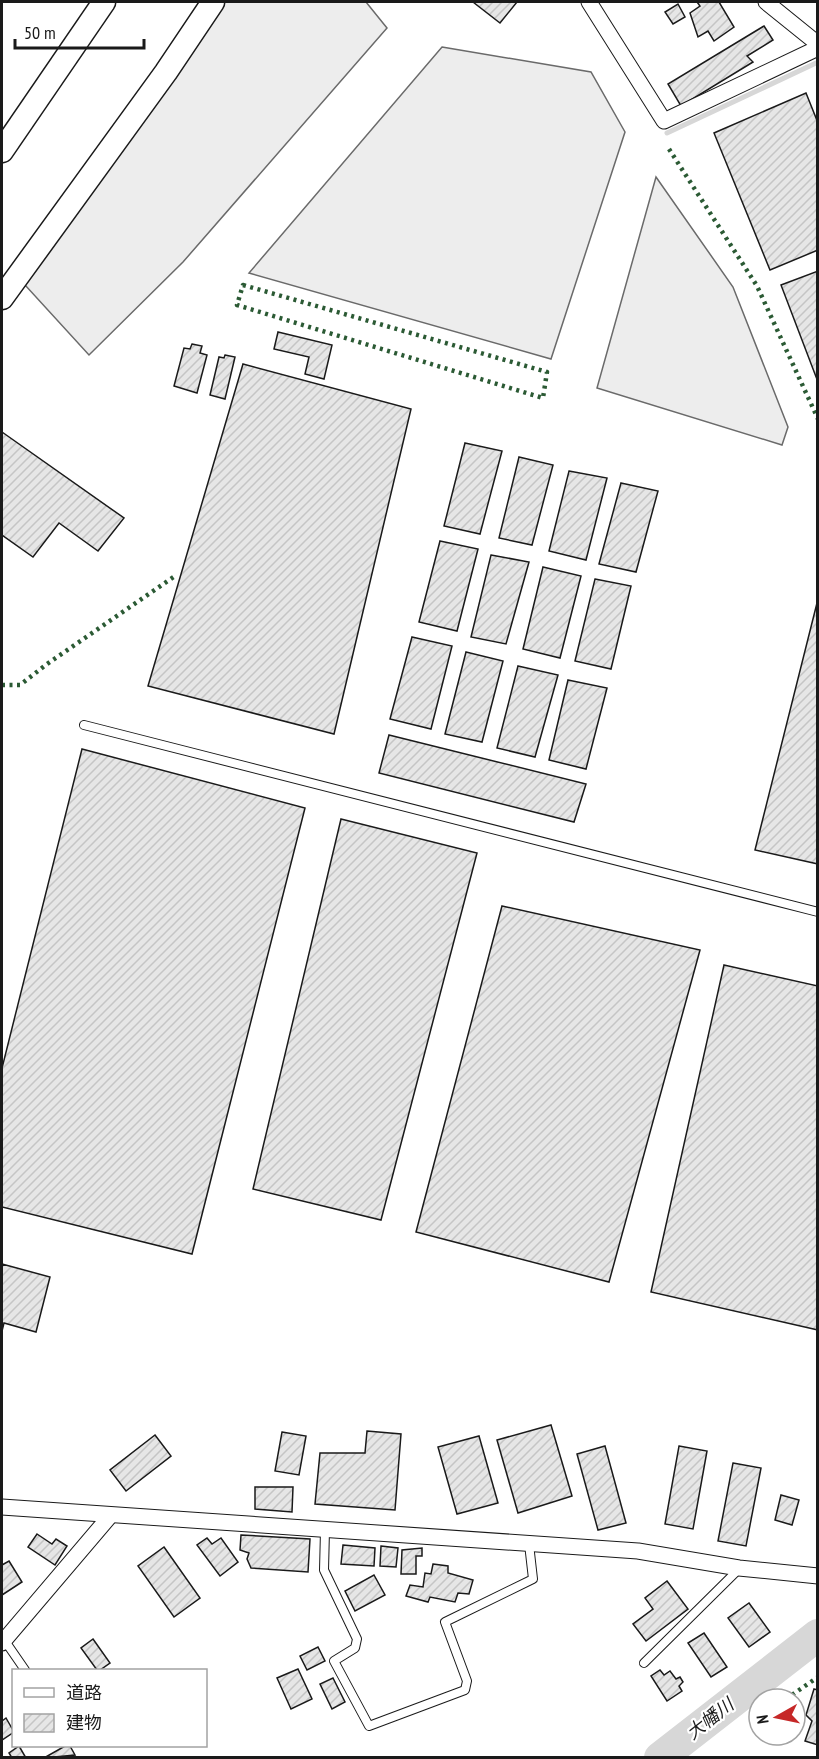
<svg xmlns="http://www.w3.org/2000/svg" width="819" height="1759" font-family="'PT Sans Narrow','Noto Sans JP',sans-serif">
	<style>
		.built { fill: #ededed; stroke: #6a6a6a; stroke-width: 1.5 }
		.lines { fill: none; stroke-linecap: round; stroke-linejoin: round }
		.stream { stroke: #d7d7d7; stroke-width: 5 }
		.river { stroke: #d7d7d7; stroke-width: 32 }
		.building { fill: url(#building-hatch); stroke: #1a1a1a; stroke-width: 1.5 }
		.lane-casing { stroke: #1a1a1a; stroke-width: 10 }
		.street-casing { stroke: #1a1a1a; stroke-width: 17 }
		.secondary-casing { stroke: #1a1a1a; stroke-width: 25 }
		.lane { stroke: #fff; stroke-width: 8 }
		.street { stroke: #fff; stroke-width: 15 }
		.secondary { stroke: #fff; stroke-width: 22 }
		.hedge { stroke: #2b5a34; stroke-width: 4.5; stroke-dasharray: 3 4.5; stroke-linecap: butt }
		.labels { text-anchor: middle; stroke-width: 4.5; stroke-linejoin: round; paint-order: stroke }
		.water-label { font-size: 18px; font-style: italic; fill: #1a1a1a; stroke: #fff }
	</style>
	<defs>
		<pattern id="building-hatch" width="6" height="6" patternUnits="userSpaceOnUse" patternTransform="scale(1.5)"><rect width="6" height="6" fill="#e6e6e6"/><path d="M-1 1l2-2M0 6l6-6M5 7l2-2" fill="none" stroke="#c5c5c5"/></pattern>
	</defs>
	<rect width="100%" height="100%" fill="#fff"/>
	<g class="built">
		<polygon points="224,2 366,2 387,28 183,262 89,355 25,285"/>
		<polygon points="442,47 591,72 625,132 551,359 249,273"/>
		<polygon points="656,177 733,287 788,427 782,445 597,388"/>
	</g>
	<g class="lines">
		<polyline class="stream" points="667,133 816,63"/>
		<polyline class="river" points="660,1758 818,1635"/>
	</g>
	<g class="building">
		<polygon points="473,2 517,2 500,23"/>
		<polygon points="697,2 719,2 734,27 714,41 708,31 698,37 690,13 700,6"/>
		<polygon points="678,4 685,17 673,24 665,12"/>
		<polygon points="764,26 773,40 747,56 753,62 681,106 668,84"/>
		<polygon points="806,93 818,123 818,250 770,270 714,133"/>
		<polygon points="818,271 818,382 781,285"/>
		<polygon points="278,332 332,345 324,379 305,374 309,357 274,349"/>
		<polygon points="192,344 202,346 200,353 207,355 197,393 174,386 184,348 190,349"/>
		<polygon points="225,355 235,357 225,399 210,395 219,357 224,358"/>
		<polygon points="243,364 411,409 334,734 148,686"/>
		<polygon points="2,432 124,518 98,551 59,523 33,557 2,535"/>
		<polygon points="465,443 502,451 480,534 444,526"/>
		<polygon points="519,457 553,465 532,545 499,538"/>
		<polygon points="569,471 607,478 586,560 549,551"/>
		<polygon points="621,483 658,491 636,572 599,564"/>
		<polygon points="440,541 478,549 457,631 419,622"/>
		<polygon points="491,555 529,562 506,644 471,637"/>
		<polygon points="543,567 581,576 560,658 523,649"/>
		<polygon points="595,579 631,586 611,669 575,661"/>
		<polygon points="818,599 818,864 755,850"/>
		<polygon points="412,637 452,646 431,729 390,719"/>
		<polygon points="466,652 503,661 482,742 445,734"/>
		<polygon points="518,666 558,675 535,757 497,748"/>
		<polygon points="568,680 607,688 586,769 549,760"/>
		<polygon points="389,735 586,784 574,822 379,773"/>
		<polygon points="82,749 305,808 192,1254 2,1207 2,1068"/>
		<polygon points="341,819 477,853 381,1220 253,1189"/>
		<polygon points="502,906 700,950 609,1282 416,1232"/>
		<polygon points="724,965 818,986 818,1330 651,1292"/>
		<polygon points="2,1264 50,1277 36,1332 4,1323 2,1331"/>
		<polygon points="551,1425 572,1496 518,1513 497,1440"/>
		<polygon points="367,1431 401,1434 395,1510 315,1504 320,1453 365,1453"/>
		<polygon points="282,1432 306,1436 299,1475 275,1471"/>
		<polygon points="155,1435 171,1456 126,1491 110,1470"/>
		<polygon points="479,1436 498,1503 457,1514 438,1447"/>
		<polygon points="605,1446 626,1523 598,1530 577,1454"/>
		<polygon points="679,1446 707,1451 693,1529 665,1524"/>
		<polygon points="733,1463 761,1468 746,1546 718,1541"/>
		<polygon points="255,1487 293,1487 292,1512 255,1509"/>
		<polygon points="781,1495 799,1500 792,1525 775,1520"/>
		<polygon points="37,1534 52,1544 56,1539 67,1546 55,1565 28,1547"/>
		<polygon points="241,1535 310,1539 308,1572 251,1568 247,1559 249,1553 240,1550"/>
		<polygon points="207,1538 212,1544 221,1538 238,1562 220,1576 197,1545"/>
		<polygon points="343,1545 375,1548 374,1566 341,1564"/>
		<polygon points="381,1546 398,1548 396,1567 380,1566"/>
		<polygon points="164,1547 200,1598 174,1617 138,1566"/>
		<polygon points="422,1548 422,1556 416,1556 416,1574 401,1574 402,1550"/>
		<polygon points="9,1561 22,1582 2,1595 2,1565"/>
		<polygon points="433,1564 448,1566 448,1573 473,1580 469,1594 458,1593 455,1602 430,1597 428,1602 406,1596 410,1585 423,1587 425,1573 431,1574"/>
		<polygon points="374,1575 385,1595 355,1611 345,1591"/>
		<polygon points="667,1581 688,1609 646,1641 633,1624 653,1609 645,1598"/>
		<polygon points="749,1603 770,1632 749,1647 728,1618"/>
		<polygon points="704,1633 727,1667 711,1677 688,1643"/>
		<polygon points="93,1639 110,1663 100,1670 97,1670 81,1648"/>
		<polygon points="318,1647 325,1661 307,1670 300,1656"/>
		<polygon points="298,1669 312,1699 291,1709 277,1678"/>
		<polygon points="660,1670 664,1675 670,1671 676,1679 680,1677 683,1682 679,1686 682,1691 667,1701 651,1676"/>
		<polygon points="333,1678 345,1702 332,1709 320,1684"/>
		<polygon points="814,1689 818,1690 818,1745 805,1741 812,1721 806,1715"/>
		<polygon points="6,1718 14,1732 2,1740 2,1721"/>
		<polygon points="19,1746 26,1758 12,1758 9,1753"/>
		<polygon points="65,1746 70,1746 75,1755 44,1758"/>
	</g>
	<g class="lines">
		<g class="lane-casing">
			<g id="lane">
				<polyline points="84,725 818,912"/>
				<polyline points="325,1530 324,1570 357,1639 355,1648 334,1661 369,1726 465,1690 467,1681 445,1622 533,1579 529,1544"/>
				<polyline points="5,1641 25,1670"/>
				<polyline points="644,1663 739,1569"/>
			</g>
		</g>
		<g class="street-casing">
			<g id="street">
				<polyline points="589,2 664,121 818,48"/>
				<polyline points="766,2 818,44"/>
				<polyline points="2,1507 638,1551 739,1568 818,1576"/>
				<polyline points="2,1643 110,1516"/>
			</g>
		</g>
		<g class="secondary-casing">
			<g id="secondary">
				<polyline points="2,151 104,2"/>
				<polyline points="2,298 166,72 213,2"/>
			</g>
		</g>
		<use href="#lane" class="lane"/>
		<use href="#street" class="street"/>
		<use href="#secondary" class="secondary"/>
		<g class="hedge">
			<polyline points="669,149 757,286 818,419"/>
			<polygon points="243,285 547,372 543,398 237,305"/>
			<polyline points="2,685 20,685 47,664 175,576"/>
			<polyline points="786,1699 818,1677"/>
		</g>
	</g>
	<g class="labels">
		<g class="water-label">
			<text transform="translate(710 1719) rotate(-38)" y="6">大幡川</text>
		</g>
	</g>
	<rect width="819" height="1759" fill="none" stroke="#1a1a1a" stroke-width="6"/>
	<rect x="12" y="1669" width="195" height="78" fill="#ffffff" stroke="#a3a3a3" stroke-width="1.5"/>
	<rect x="24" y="1688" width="30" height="9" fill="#ffffff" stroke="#a3a3a3" stroke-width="1.5"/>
	<text x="66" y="1699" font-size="18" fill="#1a1a1a">道路</text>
	<rect x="24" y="1714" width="30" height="18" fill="url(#building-hatch)" stroke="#a3a3a3" stroke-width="1.5"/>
	<text x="66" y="1729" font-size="18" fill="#1a1a1a">建物</text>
	<g transform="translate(777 1717) rotate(261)"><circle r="28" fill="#ffffff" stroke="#a3a3a3" stroke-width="1.5"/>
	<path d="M0-4.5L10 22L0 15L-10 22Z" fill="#c62828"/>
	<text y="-9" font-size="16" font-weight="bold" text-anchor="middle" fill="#1a1a1a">N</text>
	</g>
	<path d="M15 39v9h129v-9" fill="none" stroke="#1a1a1a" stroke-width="3"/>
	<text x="24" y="39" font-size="18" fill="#1a1a1a" stroke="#ffffff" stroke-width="4.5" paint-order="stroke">50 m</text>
</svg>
